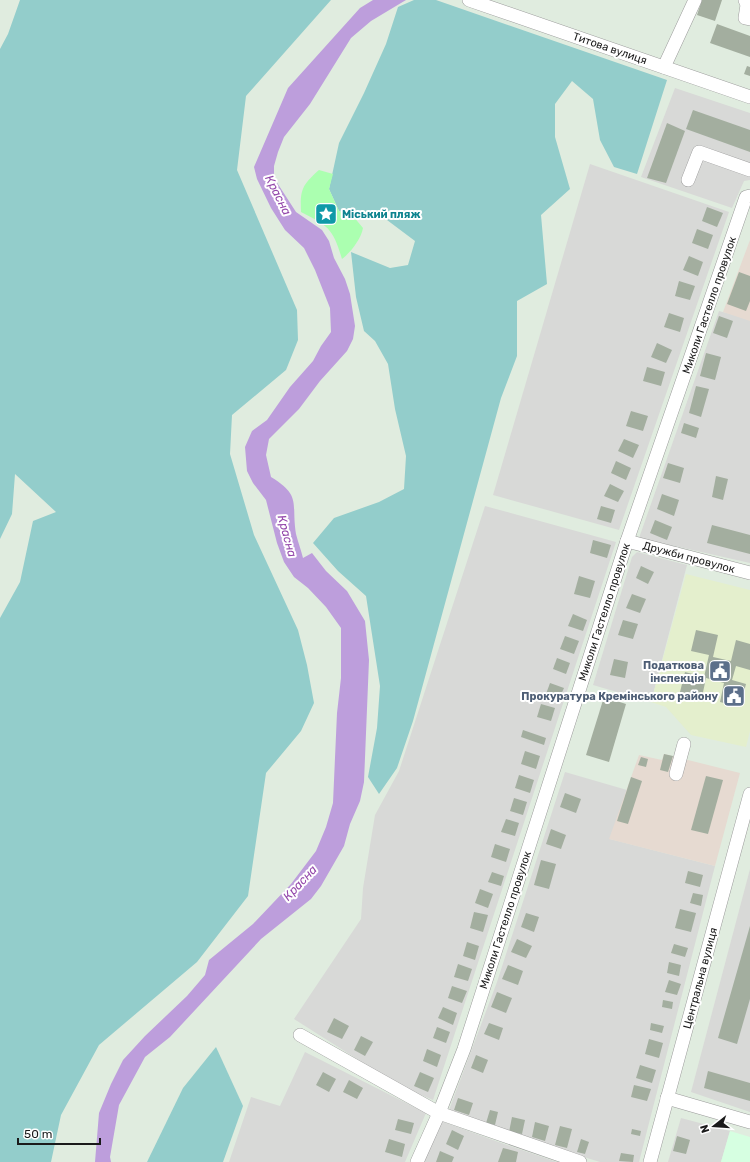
<svg xmlns="http://www.w3.org/2000/svg" width="750" height="1162" font-family="Rubik,sans-serif">
	<style>
		.residential { fill: #d8d9d7 }
		.commercial { fill: #e4efcd }
		.industrial { fill: #e6dad1 }
		.education { fill: #d6ffe1 }
		.forest { fill: #93cdcb }
		.sand { fill: #abffb0 }
		.water { fill: #bd9edc }
		.building { fill: #a3ae9f }
		.lines { fill: none; stroke-linecap: round; stroke-linejoin: round }
		.minor-casing { stroke: #9b9b9b; stroke-width: 14 }
		.minor { stroke: #fff; stroke-width: 13 }
		.labels { text-anchor: middle; stroke-width: 4; stroke-linejoin: round; paint-order: stroke }
		.street-label { font-size: 11px; fill: #1a1a1a; stroke: #fff }
		.culture-label { font-size: 11px; font-weight: bold; fill: #0d838f; stroke: #fff; text-anchor: start }
		.service-label { font-size: 11px; font-weight: bold; fill: #4e5e75; stroke: #fff; text-anchor: end }
		.water-label { font-size: 12px; font-style: italic; fill: #9347aa; stroke: #fff }
	</style>
	<rect width="100%" height="100%" fill="#e0ecdf"/>
	<g class="residential">
		<polygon points="675,88 750,113 750,180 744,181 732,208 641,177"/>
		<polygon points="590,164 729,212 619,530 493,495"/>
		<polygon points="719,311 750,319 750,563 639,538"/>
		<polygon points="485,506 616,542 433,1100 398,1085 294,1019 361,919 363,888 375,815 399,771"/>
		<polygon points="637,552 687,565 651,702 593,685 632,557"/>
		<polygon points="565,772 627,790 610,839 715,866 639,1162 600,1162 503,1132 449,1110 497,982"/>
		<polygon points="750,869 750,1112 691,1092"/>
		<polygon points="305,1052 426,1113 405,1162 229,1162 251,1097 280,1106"/>
		<polygon points="681,1118 730,1131 721,1162 668,1162"/>
		<polygon points="441,1121 504,1144 557,1162 423,1162"/>
	</g>
	<polygon class="commercial" points="686,574 750,590 750,731 746,747 691,735 666,707 651,702"/>
	<g class="industrial">
		<polygon points="750,240 750,321 723,312"/>
		<polygon points="664,754 740,773 715,866 609,839 639,755 662,760"/>
	</g>
	<polygon class="education" points="730,1131 750,1137 750,1162 721,1162"/>
	<g class="forest">
		<polygon points="20,0 331,0 246,96 237,170 297,310 298,340 286,370 232,415 230,454 254,535 298,630 307,665 314,703 301,731 266,773 248,896 197,962 99,1045 61,1115 51,1162 0,1162 0,618 20,582 33,521 56,512 15,474 12,514 0,539 0,49 8,34"/>
		<polygon points="414,0 436,0 667,80 637,174 614,167 600,140 593,99 572,81 555,104 555,137 570,189 541,215 547,284 517,301 517,356 501,398 413,721 397,768 379,794 368,777 377,728 380,686 366,596 338,571 313,543 334,518 379,502 404,489 406,456 395,409 388,364 375,341 364,331 356,297 351,252 390,268 408,265 415,241 387,220 353,216 339,211 329,189 339,143 364,93 386,44 398,7"/>
		<polygon points="216,1047 243,1106 223,1162 147,1162 183,1088"/>
	</g>
	<path class="sand" d="M 319,170 L 333,174 L 329,189 L 339,211 L 353,216 L 363,228 C 361,239 351,252 342,259 C 333,229 329,226 301,212 C 300,190 302,185 319,170 Z"/>
	<path class="water" d="M 373,0 L 406,0 L 371,21 L 351,38 L 310,104 L 284,137 L 278,152 L 274,166 L 274,178 L 296,212 L 322,230 L 329,241 L 334,258 L 345,279 L 350,294 L 355,326 L 353,339 L 347,351 L 320,381 L 299,409 L 269,439 L 266,455 L 271,477 C 302,496 291,503 296,534 C 298,542 301,550 303,558 L 312,553 L 326,571 L 347,591 L 365,621 L 369,660 L 364,782 L 360,801 L 350,824 L 344,846 L 321,886 L 311,899 L 261,939 L 170,1037 L 145,1057 L 119,1105 L 110,1157 L 111,1162 L 95,1162 L 99,1113 L 111,1084 L 123,1060 L 145,1036 L 187,996 L 205,975 L 209,960 L 253,924 L 291,884 L 316,851 L 326,827 L 333,803 L 337,713 L 341,678 L 341,628 L 326,607 L 308,588 L 294,577 L 284,562 L 277,543 L 266,500 L 253,483 L 247,471 L 245,447 L 252,431 L 267,420 L 290,387 L 313,361 L 321,346 L 331,332 L 330,308 L 315,270 L 304,248 L 285,230 L 271,208 L 257,179 L 254,167 L 288,88 L 360,8 Z"/>
	<g class="building">
		<polygon points="702,0 722,0 715,21 697,15"/>
		<polygon points="717,24 750,36 750,57 710,43"/>
		<polygon points="747,66 750,67 750,76 744,74"/>
		<polygon points="693,110 750,130 750,152 686,129"/>
		<polygon points="667,123 685,131 666,183 647,178"/>
		<polygon points="707,207 723,213 717,227 702,221"/>
		<polygon points="697,229 713,235 708,249 692,243"/>
		<polygon points="689,256 703,262 698,276 683,270"/>
		<polygon points="739,272 750,276 750,301 746,311 727,304"/>
		<polygon points="679,281 695,286 690,300 675,296"/>
		<polygon points="669,313 684,318 680,332 664,327"/>
		<polygon points="719,316 733,321 727,338 713,333"/>
		<polygon points="657,343 672,350 666,363 651,357"/>
		<polygon points="706,353 721,357 715,380 700,376"/>
		<polygon points="647,367 665,372 661,386 643,381"/>
		<polygon points="696,386 709,389 701,417 689,413"/>
		<polygon points="631,411 648,416 643,431 626,426"/>
		<polygon points="684,423 699,428 696,438 681,433"/>
		<polygon points="624,439 639,445 633,458 618,451"/>
		<polygon points="616,461 631,468 626,480 611,473"/>
		<polygon points="668,463 684,468 680,483 663,478"/>
		<polygon points="716,476 728,479 723,500 712,497"/>
		<polygon points="610,484 624,491 618,502 604,496"/>
		<polygon points="662,494 679,500 674,516 657,509"/>
		<polygon points="601,506 615,510 611,523 597,519"/>
		<polygon points="655,520 672,527 667,540 650,533"/>
		<polygon points="712,525 750,535 750,554 707,543"/>
		<polygon points="593,540 611,545 607,558 590,553"/>
		<polygon points="641,566 654,572 648,584 636,578"/>
		<polygon points="579,576 595,581 590,598 574,594"/>
		<polygon points="632,594 646,599 640,613 626,608"/>
		<polygon points="573,614 587,620 583,631 568,626"/>
		<polygon points="623,620 638,624 633,639 618,635"/>
		<polygon points="696,630 718,635 713,657 731,661 736,640 750,644 750,670 736,666 732,680 746,684 740,707 720,702 724,683 706,678 702,697 680,692 685,672 704,677 709,655 691,651"/>
		<polygon points="565,636 579,641 574,654 560,649"/>
		<polygon points="557,658 570,663 566,674 553,669"/>
		<polygon points="614,659 628,662 625,678 610,675"/>
		<polygon points="550,683 564,688 559,699 546,694"/>
		<polygon points="604,697 626,704 609,762 586,755"/>
		<polygon points="541,704 555,708 551,721 537,717"/>
		<polygon points="523,730 546,738 544,745 521,737"/>
		<polygon points="525,751 540,756 536,769 521,764"/>
		<polygon points="664,754 673,756 668,772 660,770"/>
		<polygon points="641,757 648,759 646,767 638,765"/>
		<polygon points="519,775 534,780 530,793 515,788"/>
		<polygon points="706,776 723,780 708,834 691,830"/>
		<polygon points="631,777 642,781 628,824 617,821"/>
		<polygon points="565,793 581,799 576,813 560,807"/>
		<polygon points="514,798 527,802 523,815 510,811"/>
		<polygon points="506,819 519,823 515,836 501,832"/>
		<polygon points="551,829 566,835 561,849 546,844"/>
		<polygon points="495,844 510,849 506,862 491,857"/>
		<polygon points="541,860 556,864 549,889 534,885"/>
		<polygon points="688,871 703,875 700,887 685,883"/>
		<polygon points="492,872 504,876 501,886 488,882"/>
		<polygon points="480,889 493,894 488,908 475,903"/>
		<polygon points="693,893 703,895 701,906 690,903"/>
		<polygon points="680,909 696,913 691,932 675,928"/>
		<polygon points="474,912 488,915 483,932 470,928"/>
		<polygon points="526,913 539,917 534,932 521,927"/>
		<polygon points="750,926 750,999 737,1044 718,1038"/>
		<polygon points="517,939 532,946 526,958 511,952"/>
		<polygon points="467,942 479,946 475,960 463,956"/>
		<polygon points="674,944 688,948 685,957 671,953"/>
		<polygon points="669,962 681,965 679,976 667,973"/>
		<polygon points="458,964 472,969 468,981 454,977"/>
		<polygon points="508,965 523,971 518,985 502,979"/>
		<polygon points="669,980 681,984 677,995 665,992"/>
		<polygon points="452,986 467,991 462,1003 448,998"/>
		<polygon points="497,992 512,998 506,1013 491,1007"/>
		<polygon points="663,1000 673,1002 672,1009 662,1007"/>
		<polygon points="443,1007 457,1013 453,1025 438,1018"/>
		<polygon points="334,1018 349,1026 342,1039 327,1032"/>
		<polygon points="489,1023 503,1028 499,1040 484,1034"/>
		<polygon points="651,1023 664,1026 662,1033 650,1030"/>
		<polygon points="437,1027 450,1032 446,1043 433,1038"/>
		<polygon points="361,1036 373,1042 365,1056 354,1050"/>
		<polygon points="649,1039 663,1043 659,1058 645,1054"/>
		<polygon points="427,1049 441,1055 437,1067 423,1061"/>
		<polygon points="476,1055 488,1060 483,1073 471,1068"/>
		<polygon points="640,1065 656,1070 652,1083 636,1078"/>
		<polygon points="708,1071 750,1083 750,1101 704,1088"/>
		<polygon points="323,1072 336,1079 329,1092 316,1085"/>
		<polygon points="420,1072 434,1078 428,1092 414,1086"/>
		<polygon points="349,1080 363,1088 357,1099 343,1092"/>
		<polygon points="634,1085 651,1089 647,1101 631,1097"/>
		<polygon points="458,1098 473,1103 469,1115 454,1110"/>
		<polygon points="490,1110 498,1112 495,1125 486,1123"/>
		<polygon points="512,1117 525,1120 522,1134 509,1132"/>
		<polygon points="398,1119 414,1123 411,1134 395,1130"/>
		<polygon points="535,1122 549,1126 545,1141 532,1137"/>
		<polygon points="560,1126 572,1129 567,1148 555,1145"/>
		<polygon points="632,1129 641,1131 640,1136 631,1134"/>
		<polygon points="452,1130 464,1136 458,1150 446,1144"/>
		<polygon points="677,1136 690,1140 686,1154 673,1151"/>
		<polygon points="389,1139 405,1144 402,1157 385,1152"/>
		<polygon points="581,1139 589,1142 585,1154 577,1152"/>
		<polygon points="503,1148 518,1152 516,1162 498,1162"/>
		<polygon points="440,1151 454,1157 452,1162 436,1162"/>
		<polygon points="621,1153 634,1155 633,1162 619,1161"/>
	</g>
	<g class="lines">
		<g class="minor-casing">
			<g id="minor">
				<polyline points="469,0 750,97"/>
				<polyline points="745,0 747,5 745,18 750,19"/>
				<polyline points="664,67 695,0"/>
				<polyline points="688,180 699,152 750,170"/>
				<polyline points="627,541 750,573"/>
				<polyline points="676,774 684,744"/>
				<polyline points="300,1035 439,1113 580,1162"/>
				<polyline points="667,1098 750,1122"/>
				<polyline points="417,1162 439,1113 464,1049 627,541 746,197 750,196"/>
				<polyline points="650,1162 750,794"/>
			</g>
		</g>
		<use href="#minor" class="minor"/>
	</g>
	<defs>
		<g id="sight-square" transform="scale(1.15)"><rect x="-9" y="-9" width="18" height="18" rx="4" fill="#0f9aa8" stroke="#fff"/><path d="M0-6L1.8-2.2L6-1.7L2.9 1.2L3.7 5.4L0 3.3L-3.7 5.4L-2.9 1.2L-6-1.7L-1.8-2.2Z" fill="#fff"/></g>
		<g id="civic-square" transform="scale(1.15)"><rect x="-9" y="-9" width="18" height="18" rx="4" fill="#5c6f8a" stroke="#fff"/><path d="M-.6-6.5H3V-4.5H.6V-3L4-1V1h2V6H-6V1h2V-1L-.6-3ZM-1.2 2.5V6h2.4V2.5Z" fill="#fff"/></g>
	</defs>
	<g fill-rule="evenodd">
		<use href="#sight-square" x="326" y="214"/>
		<use href="#civic-square" x="720" y="671"/>
		<use href="#civic-square" x="734" y="696"/>
	</g>
	<g class="labels">
		<g class="street-label">
			<text transform="translate(610 48) rotate(19)" y="4">Титова вулиця</text>
			<text transform="translate(709 305) rotate(-71)" y="4">Миколи Гастелло провулок</text>
			<text transform="translate(689 557) rotate(15)" y="4">Дружби провулок</text>
			<text transform="translate(604 612) rotate(-72)" y="4">Миколи Гастелло провулок</text>
			<text transform="translate(505 920) rotate(-72)" y="4">Миколи Гастелло провулок</text>
			<text transform="translate(700 978) rotate(-75)" y="4">Центральна вулиця</text>
		</g>
		<g class="culture-label">
			<text x="342" y="218">Міський пляж</text>
		</g>
		<g class="service-label">
			<text x="704" y="669">Податкова<tspan x="704" dy="13">інспекція</tspan></text>
			<text x="718" y="700">Прокуратура Кремінського району</text>
		</g>
		<g class="water-label">
			<text transform="translate(278 195) rotate(63)" y="4">Красна</text>
			<text transform="translate(287 536) rotate(75)" y="4">Красна</text>
			<text transform="translate(300 883) rotate(-47)" y="4">Красна</text>
		</g>
	</g>
	<g transform="translate(714 1126) rotate(253)" stroke="#ffffff" stroke-width="3" paint-order="stroke">
	<path d="M0-3L7 15L0 10L-7 15Z" fill="#1a1a1a"/>
	<text y="-6" font-size="11" font-weight="bold" text-anchor="middle" fill="#1a1a1a">N</text>
	</g>
	<path d="M18 1138v6h82v-6" fill="none" stroke="#1a1a1a" stroke-width="2"/>
	<text x="24" y="1138" font-size="12" fill="#1a1a1a" stroke="#ffffff" stroke-width="3" paint-order="stroke">50 m</text>
</svg>
